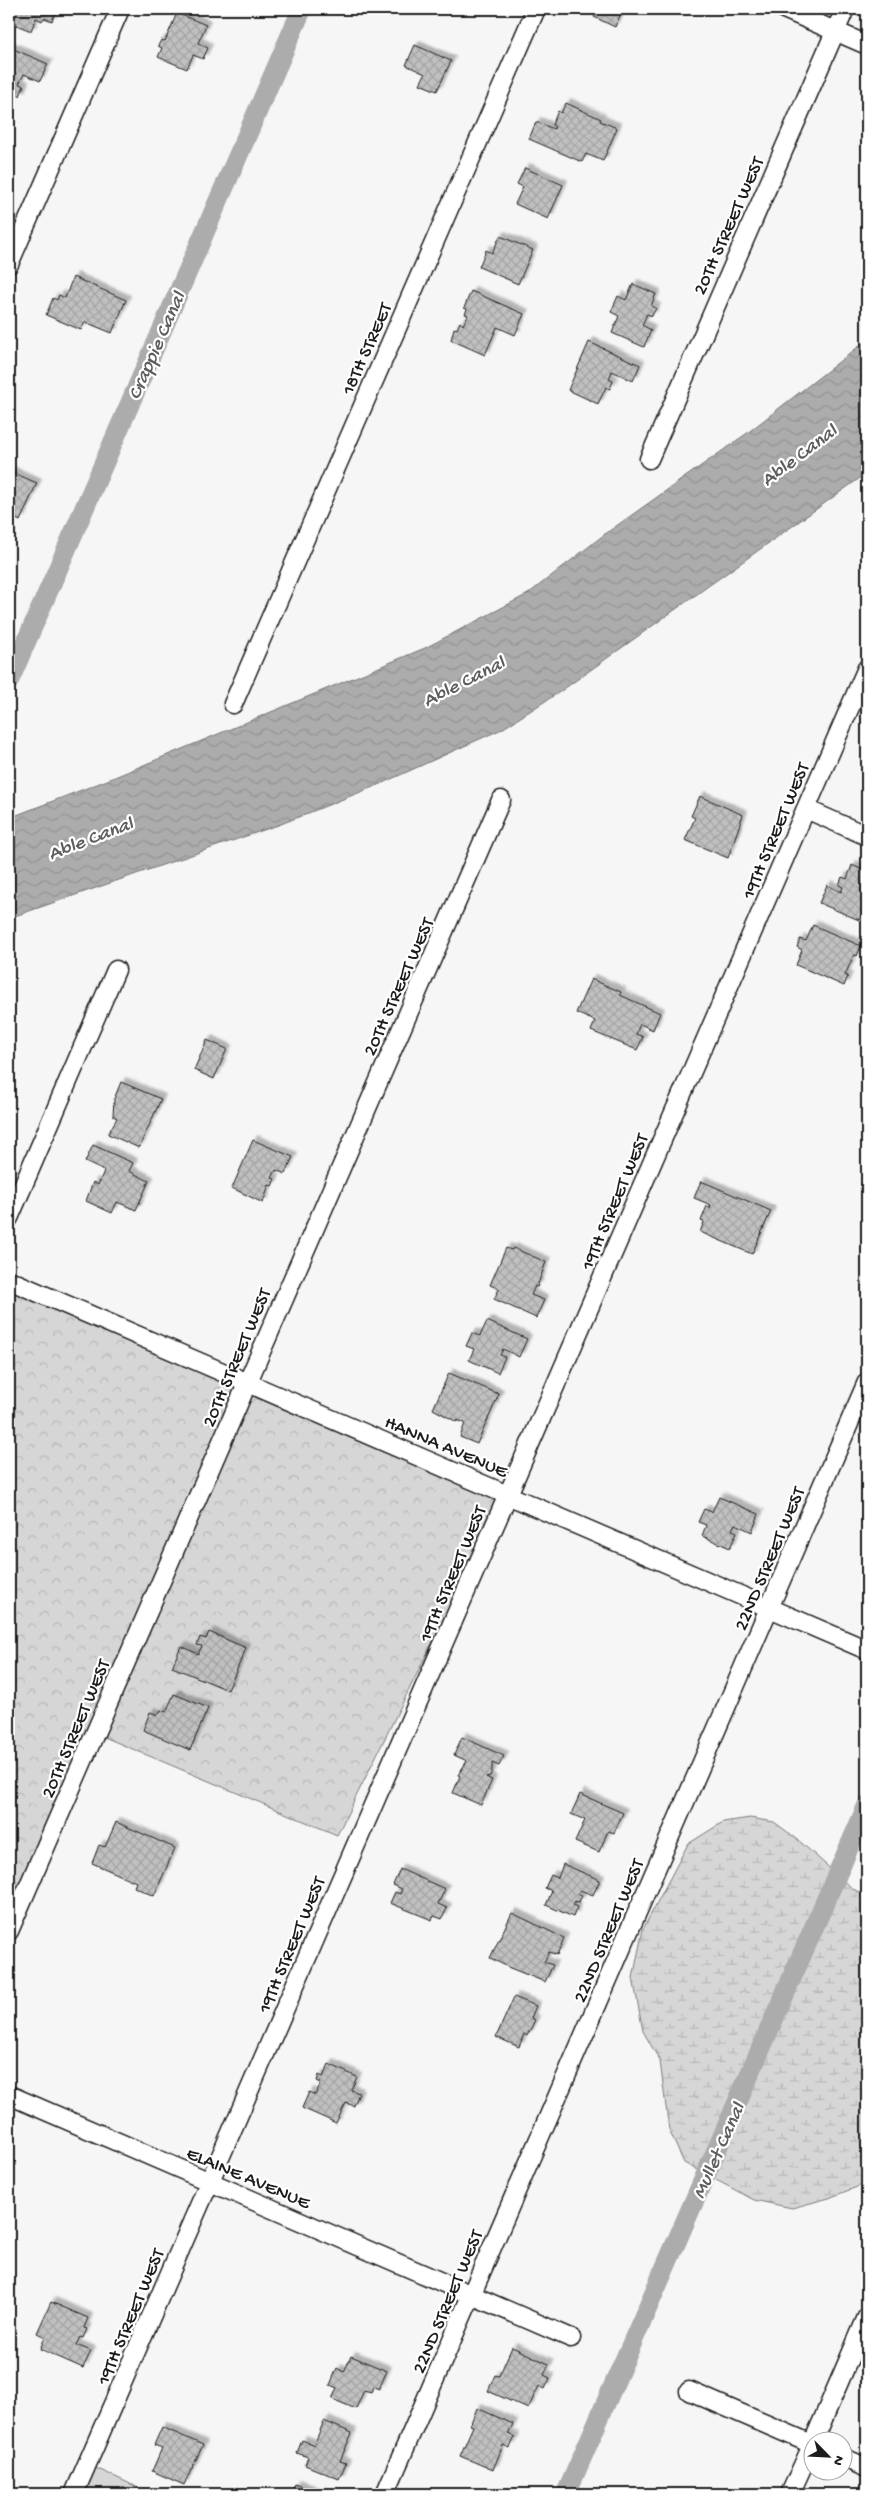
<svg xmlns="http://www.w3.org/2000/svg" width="876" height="2503" font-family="'Gochi Hand',sans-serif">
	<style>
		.green { fill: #d6d6d6; stroke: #797979 }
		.forest { fill: url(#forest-crowns); stroke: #797979 }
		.wetland { fill: url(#wetland-marsh); stroke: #797979 }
		.water { fill: url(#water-waves); stroke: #727272 }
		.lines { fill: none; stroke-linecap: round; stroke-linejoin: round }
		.canal { stroke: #acacac; stroke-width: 20 }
		.building { fill: url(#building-cross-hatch); stroke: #1c1c1c; filter: url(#shadow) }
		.minor-casing { stroke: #1c1c1c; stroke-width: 21 }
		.minor { stroke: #fff; stroke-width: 18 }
		.labels { text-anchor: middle; stroke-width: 4.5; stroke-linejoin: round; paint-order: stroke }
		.street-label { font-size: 19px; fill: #1c1c1c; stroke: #fff }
		.water-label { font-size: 20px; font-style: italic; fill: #5d5d5d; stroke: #fff }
	</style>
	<defs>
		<pattern id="forest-crowns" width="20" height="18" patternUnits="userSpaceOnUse" patternTransform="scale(1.25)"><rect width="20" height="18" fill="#d6d6d6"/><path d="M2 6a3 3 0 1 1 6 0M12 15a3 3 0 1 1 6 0" fill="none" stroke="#b7b7b7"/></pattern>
		<pattern id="wetland-marsh" width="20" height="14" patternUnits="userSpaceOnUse" patternTransform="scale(1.25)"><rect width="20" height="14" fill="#d6d6d6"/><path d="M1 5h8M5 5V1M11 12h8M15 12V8" fill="none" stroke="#b7b7b7"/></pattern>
		<pattern id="water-waves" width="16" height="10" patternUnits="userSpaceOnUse" patternTransform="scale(1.25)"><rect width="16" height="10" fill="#acacac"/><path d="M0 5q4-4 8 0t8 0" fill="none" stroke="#939393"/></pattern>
		<pattern id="building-cross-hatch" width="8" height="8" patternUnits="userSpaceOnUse" patternTransform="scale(1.25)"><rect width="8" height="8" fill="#c0c0c0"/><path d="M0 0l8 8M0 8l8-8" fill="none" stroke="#a4a4a4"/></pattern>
		<filter id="shadow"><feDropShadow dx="4.5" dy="-4.5" stdDeviation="1" flood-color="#0004"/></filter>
	</defs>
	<rect width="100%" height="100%" fill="#f6f6f6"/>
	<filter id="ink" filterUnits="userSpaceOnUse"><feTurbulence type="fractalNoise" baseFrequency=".02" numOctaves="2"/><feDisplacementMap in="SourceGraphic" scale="10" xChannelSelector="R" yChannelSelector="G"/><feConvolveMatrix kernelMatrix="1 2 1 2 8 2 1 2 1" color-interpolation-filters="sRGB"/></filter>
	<g filter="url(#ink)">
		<polygon class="green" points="94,2467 152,2494 82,2494"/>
		<polygon class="forest" points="9,1283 503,1500 337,1835 97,1734 9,1926"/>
		<polygon class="wetland" points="750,1818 774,1822 797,1839 853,1889 867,1896 867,2183 829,2198 792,2208 754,2200 684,2163 669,2130 660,2061 643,2031 633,1978 643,1929 688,1844 723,1822"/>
		<polygon class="water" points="867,340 867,473 561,691 502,729 378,785 281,824 9,918 9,818 110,779 425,648 528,594 605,534 746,434"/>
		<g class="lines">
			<g class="canal">
				<polyline points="9,681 302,9"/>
				<polyline points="566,2494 867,1806"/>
			</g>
		</g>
		<g class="building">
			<polygon points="9,9 57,9 52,21 44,18 42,21 36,18 31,31 9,22"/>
			<polygon points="597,9 623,9 615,27 594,17"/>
			<polygon points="177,13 206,25 198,43 208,48 203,59 193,55 187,69 158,57 162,48 158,46 161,40 165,41"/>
			<polygon points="415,45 451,61 437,91 420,84 425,74 406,65"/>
			<polygon points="9,47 48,64 40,81 24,74 19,84 24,86 20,96 15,93 10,105"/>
			<polygon points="566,103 601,119 600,121 617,128 603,161 586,154 582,162 529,139 536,122 554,129 555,127 552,125 558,111 561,113"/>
			<polygon points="525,168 563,185 548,219 515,204 523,187 517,184"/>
			<polygon points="500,236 533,250 518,284 479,267 486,250 492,253"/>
			<polygon points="73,277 126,300 112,333 85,322 81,330 46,315 53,298 57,300 59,295 65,298"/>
			<polygon points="633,284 656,294 651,306 656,308 652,316 647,314 642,325 651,330 644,347 612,333 619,316 611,312 618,296 626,300"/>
			<polygon points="471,291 524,314 515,335 497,327 485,355 451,340 454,328 457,329 460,322 463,325 468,315 465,314 467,309 464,308"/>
			<polygon points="589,342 640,365 633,381 612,371 609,379 613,381 610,389 606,387 598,404 568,390"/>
			<polygon points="9,471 37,483 20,521 12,517 9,523"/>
			<polygon points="700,796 743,815 728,858 685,840 695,818 691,816"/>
			<polygon points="852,865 867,872 867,902 859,920 819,903 827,885 841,892 843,887 839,885 842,877 847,879"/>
			<polygon points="813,925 861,946 857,956 854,955 845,975 848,976 844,986 796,965 802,950 797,947 800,939 806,941"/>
			<polygon points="591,979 621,992 620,995 660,1013 653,1030 640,1024 636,1034 643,1037 637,1050 591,1031 595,1021 576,1013"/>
			<polygon points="207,1040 227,1049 214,1079 194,1070"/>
			<polygon points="121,1082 161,1099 139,1148 108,1134 117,1118 113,1116 114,1099"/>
			<polygon points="253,1140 293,1157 285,1174 276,1170 272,1178 275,1179 272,1186 269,1185 263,1203 232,1188"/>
			<polygon points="93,1145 133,1163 129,1171 149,1181 136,1210 117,1202 112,1213 86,1201 93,1182 98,1185 104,1171 85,1162"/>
			<polygon points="701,1181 771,1211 752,1254 700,1232 704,1222 701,1221 707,1206 710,1208 711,1205 694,1198"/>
			<polygon points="506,1248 512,1250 513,1248 546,1262 537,1287 535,1286 531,1295 544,1300 536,1318 494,1299 499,1289 490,1285"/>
			<polygon points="487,1321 527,1339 519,1357 503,1349 500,1355 505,1357 498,1373 469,1360 474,1349 466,1346 472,1333 480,1336"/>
			<polygon points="449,1373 499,1394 477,1444 460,1437 465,1423 457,1420 457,1422 433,1409"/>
			<polygon points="719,1497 759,1514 752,1532 735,1524 732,1530 737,1532 730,1548 702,1536 706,1525 698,1522 704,1509 712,1512"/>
			<polygon points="209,1632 246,1648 228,1690 172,1667 181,1646 198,1654 202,1646 197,1645 200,1637 206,1639"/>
			<polygon points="174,1694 208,1708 190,1750 143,1730 150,1712 158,1715 161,1710 166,1712"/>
			<polygon points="462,1737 504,1756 499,1766 492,1763 492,1771 490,1776 486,1777 492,1780 481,1805 453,1793 460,1776 458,1775 467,1761 454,1755"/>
			<polygon points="580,1794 623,1813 614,1833 608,1831 599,1852 575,1842 585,1820 571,1814"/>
			<polygon points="116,1822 175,1848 154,1896 134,1887 136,1882 92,1863 99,1845 105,1847"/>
			<polygon points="563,1864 600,1880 593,1895 580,1890 578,1894 582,1896 579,1902 575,1901 573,1905 577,1907 573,1917 546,1905 552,1891 545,1888 551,1875 558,1878"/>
			<polygon points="400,1869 445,1889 438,1904 447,1908 442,1919 434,1916 432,1920 390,1903 395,1892 400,1894 402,1889 393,1885"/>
			<polygon points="512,1913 564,1938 557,1955 549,1952 544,1962 553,1965 545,1982 510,1968 490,1958"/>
			<polygon points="514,1997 536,2006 531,2018 535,2020 527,2036 524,2034 519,2047 496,2037"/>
			<polygon points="329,2064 357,2077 351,2090 359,2093 354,2106 346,2103 336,2123 302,2108 309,2092 315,2095 321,2083 317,2081 319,2075 323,2077"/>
			<polygon points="51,2302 88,2318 84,2328 87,2329 83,2338 80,2337 76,2345 91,2351 83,2368 40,2349 45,2337 37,2333"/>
			<polygon points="512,2347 549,2364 544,2375 550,2378 545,2389 539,2386 528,2409 488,2391 495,2375 499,2376"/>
			<polygon points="351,2356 387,2371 379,2389 374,2386 371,2392 364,2390 356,2409 332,2399 337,2388 330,2385 337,2368 344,2372"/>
			<polygon points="477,2408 513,2424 508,2434 515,2437 510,2448 503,2445 493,2470 460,2456 473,2426 470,2425"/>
			<polygon points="324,2421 352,2433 340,2461 346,2463 339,2479 305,2465 308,2457 297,2453 302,2440 314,2445"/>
			<polygon points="162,2427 203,2445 184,2485 152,2471 162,2448 154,2445"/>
			<polygon points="295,2484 319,2494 291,2494"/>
		</g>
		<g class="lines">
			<g class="minor-casing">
				<g id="minor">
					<polyline points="784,9 867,45"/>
					<polyline points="9,264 120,9"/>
					<polyline points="649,459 845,9"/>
					<polyline points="233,704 536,9"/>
					<polyline points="806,809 867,836"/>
					<polyline points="9,1218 116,970"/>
					<polyline points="9,1280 867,1650"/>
					<polyline points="9,1931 501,800"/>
					<polyline points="9,2095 571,2338"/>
					<polyline points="689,2391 814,2445"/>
					<polyline points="814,2440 867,2317"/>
					<polyline points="844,2458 867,2468"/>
					<polyline points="74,2494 867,668"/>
					<polyline points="385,2494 867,1382"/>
					<polyline points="790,2494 814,2441"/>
				</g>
			</g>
			<use href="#minor" class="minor"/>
		</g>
	</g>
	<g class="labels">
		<g class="street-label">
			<text transform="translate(727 225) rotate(-66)" y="7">20TH STREET WEST</text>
			<text transform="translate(365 348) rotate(-66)" y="7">18TH STREET</text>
			<text transform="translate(774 830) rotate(-67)" y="7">19TH STREET WEST</text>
			<text transform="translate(397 986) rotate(-66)" y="7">20TH STREET WEST</text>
			<text transform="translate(613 1201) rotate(-67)" y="7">19TH STREET WEST</text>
			<text transform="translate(235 1357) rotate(-67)" y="7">20TH STREET WEST</text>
			<text transform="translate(447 1445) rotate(23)" y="7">HANNA AVENUE</text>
			<text transform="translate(768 1558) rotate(-67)" y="7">22ND STREET WEST</text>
			<text transform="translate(451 1573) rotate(-67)" y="7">19TH STREET WEST</text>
			<text transform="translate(74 1728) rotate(-67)" y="7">20TH STREET WEST</text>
			<text transform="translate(607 1930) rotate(-67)" y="7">22ND STREET WEST</text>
			<text transform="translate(290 1944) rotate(-67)" y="7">19TH STREET WEST</text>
			<text transform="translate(249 2176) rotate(23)" y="7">ELAINE AVENUE</text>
			<text transform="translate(446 2301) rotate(-67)" y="7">22ND STREET WEST</text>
			<text transform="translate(129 2316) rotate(-67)" y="7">19TH STREET WEST</text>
		</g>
		<g class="water-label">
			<text transform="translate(155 345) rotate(-66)" y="7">Crappie Canal</text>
			<text transform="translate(798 454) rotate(-37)" y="7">Able Canal</text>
			<text transform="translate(463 680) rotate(-27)" y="7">Able Canal</text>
			<text transform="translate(90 837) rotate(-21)" y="7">Able Canal</text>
			<text transform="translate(717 2150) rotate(-66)" y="7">Mullet Canal</text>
		</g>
	</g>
	<rect width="876" height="2503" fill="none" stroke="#fff" stroke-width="30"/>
	<rect x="15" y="15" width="846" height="2473" fill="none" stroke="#1c1c1c" stroke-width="2" filter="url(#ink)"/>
	<g transform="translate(828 2456) rotate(114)"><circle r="24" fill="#ffffff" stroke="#a4a4a4"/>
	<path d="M0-4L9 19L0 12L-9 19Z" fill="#1c1c1c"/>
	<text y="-8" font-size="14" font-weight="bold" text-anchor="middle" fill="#1c1c1c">N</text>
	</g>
</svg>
